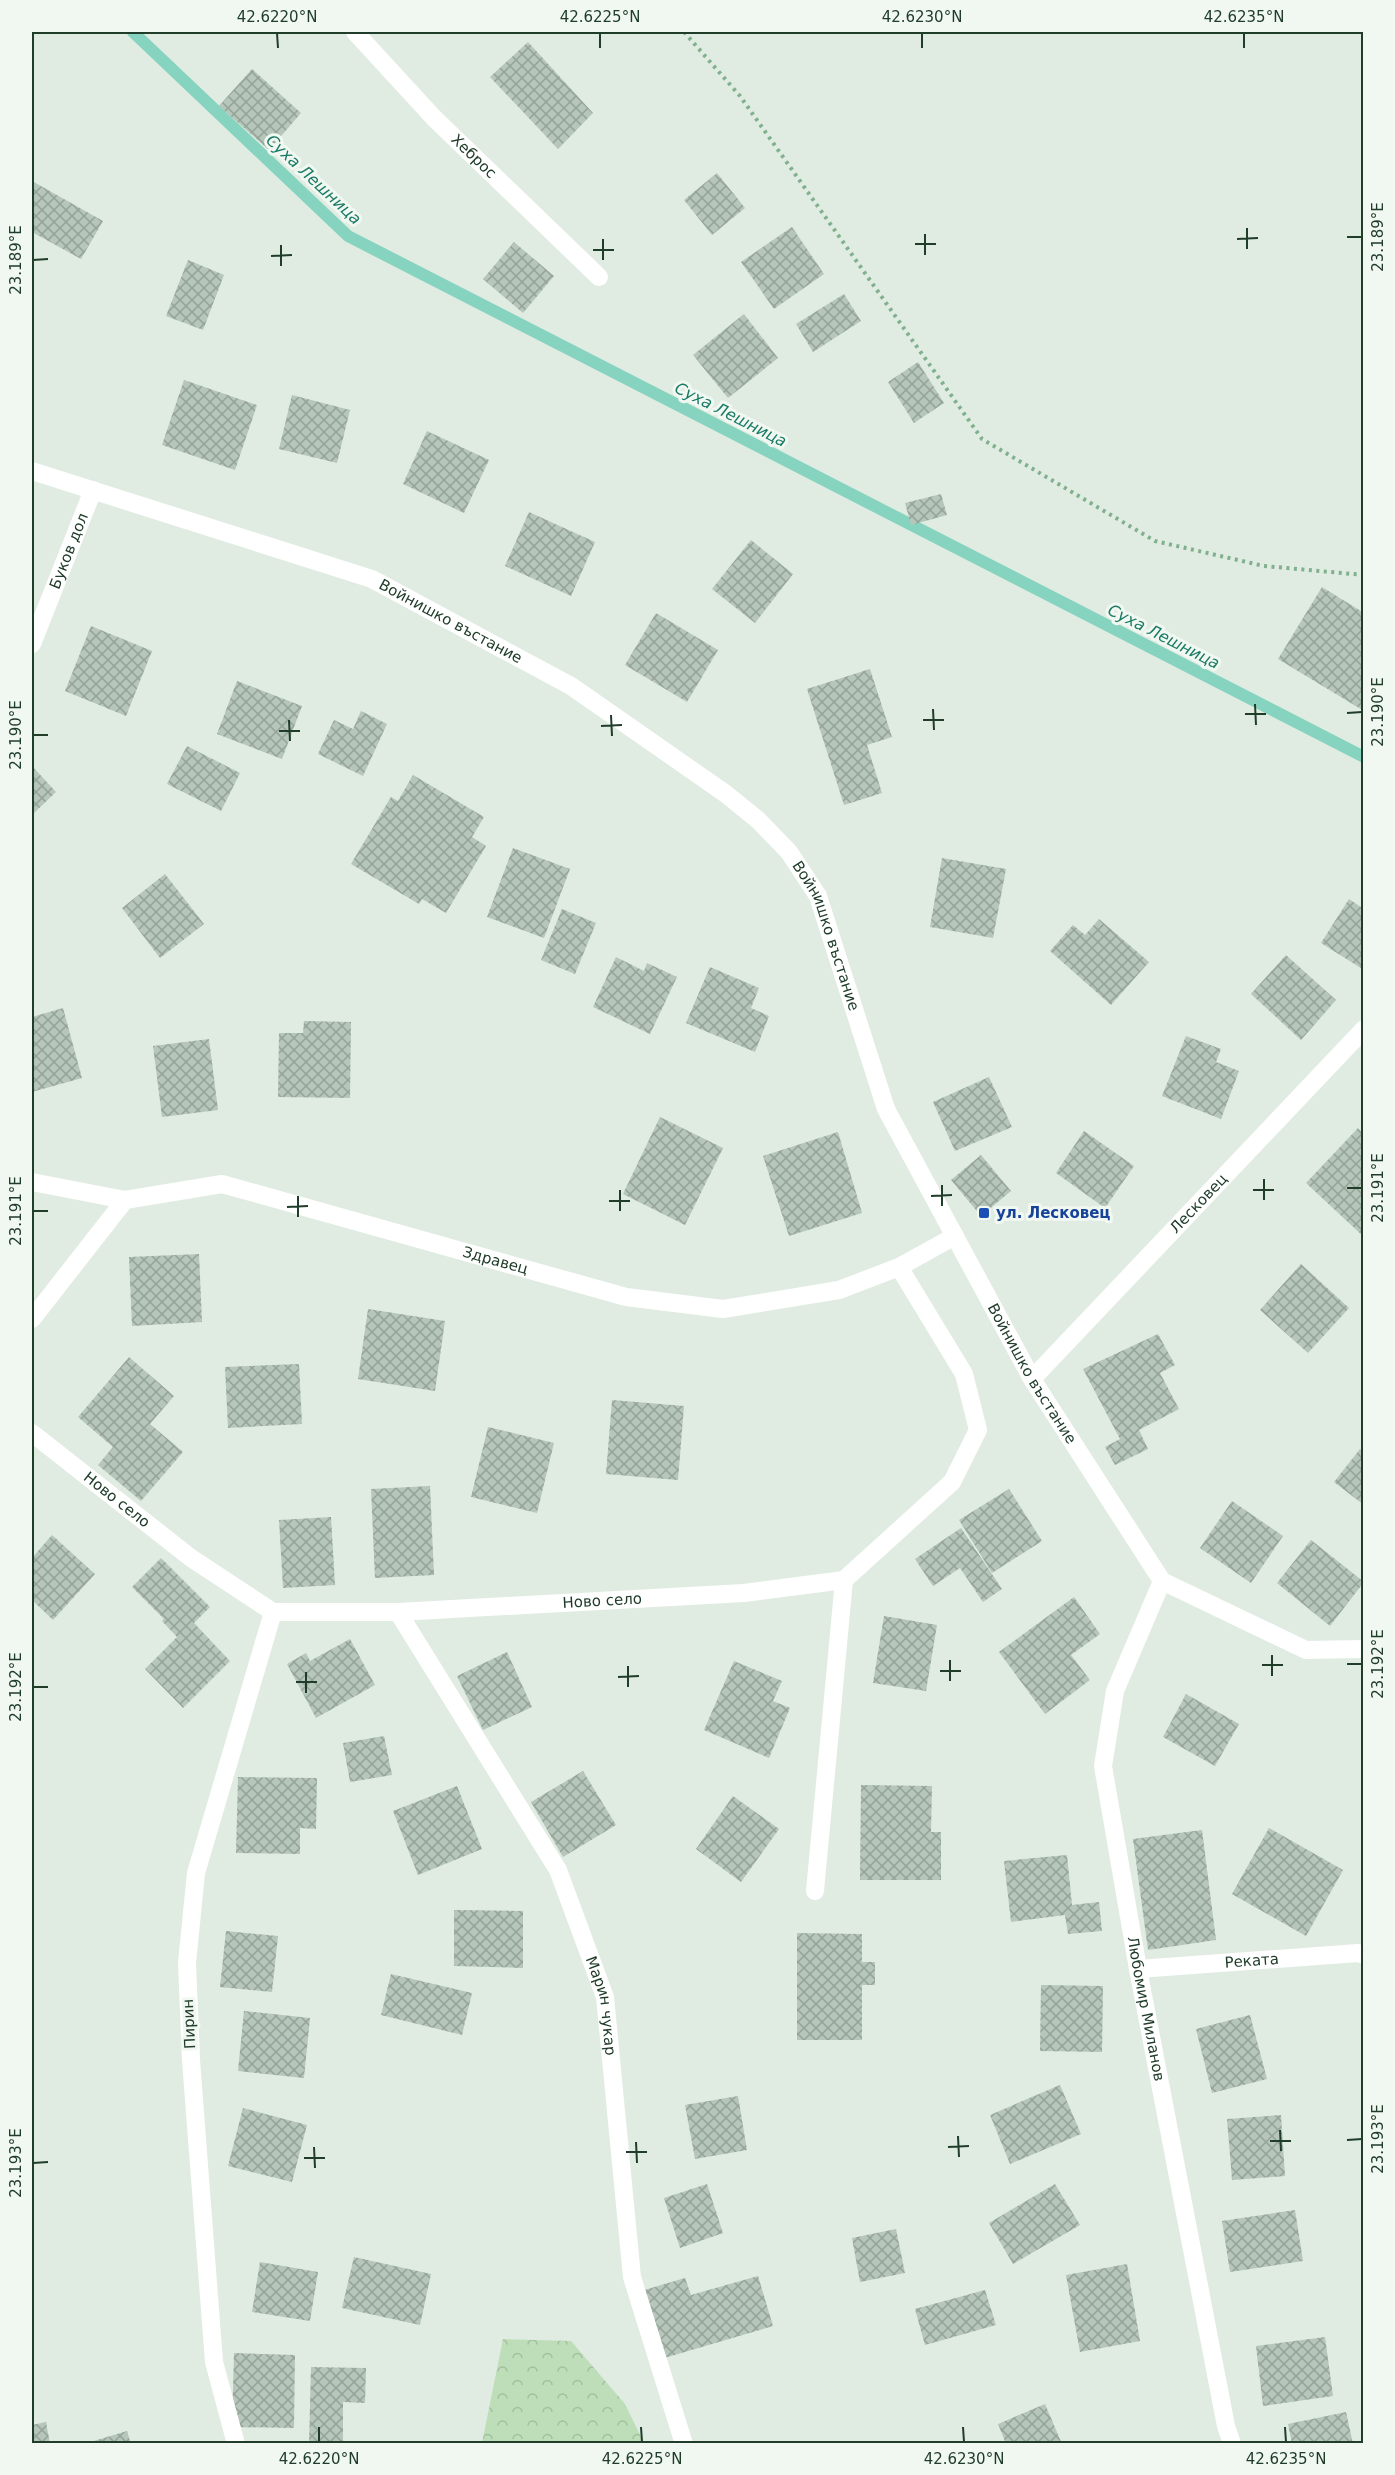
<svg xmlns="http://www.w3.org/2000/svg" width="1395" height="2475" font-family="'DejaVu Sans',sans-serif">
	<style>
		.forest { fill: url(#forest-crowns) }
		.lines { fill: none; stroke-linecap: round; stroke-linejoin: round }
		.stream { stroke: #86d3c0; stroke-width: 12 }
		.building { fill: url(#building-cross-hatch) }
		.path { stroke: #80b08e; stroke-width: 4; stroke-dasharray: 3 4.5; stroke-linecap: butt }
		.lane { stroke: #fff; stroke-width: 18 }
		.street { stroke: #fff; stroke-width: 18 }
		.secondary { stroke: #fff; stroke-width: 18 }
		.ticks { fill: none; stroke: #203d2a; stroke-width: 2 }
		.transit-dot { fill: #1a4fb4; stroke: #f1f8f2; stroke-width: 2 }
		.labels { text-anchor: middle; stroke-width: 6; stroke-linejoin: round; paint-order: stroke }
		.street-label { font-size: 15px; fill: #203d2a; stroke: #f1f8f2 }
		.transit-label { font-size: 15px; font-weight: bold; fill: #164399; stroke: #f1f8f2; text-anchor: start }
		.water-label { font-size: 16px; font-style: italic; fill: #197a64; stroke: #f1f8f2 }
		.neatline { fill: none; stroke: #203d2a; stroke-width: 2 }
		.ticks-label { font-size: 15px; text-anchor: middle; fill: #203d2a }
	</style>
	<defs>
		<pattern id="forest-crowns" width="20" height="18" patternUnits="userSpaceOnUse" patternTransform="scale(1.5)"><rect width="20" height="18" fill="#bddeb8"/><path d="M2 6a3 3 0 1 1 6 0M12 15a3 3 0 1 1 6 0" fill="none" stroke="#a2bf9e"/></pattern>
		<pattern id="building-cross-hatch" width="8" height="8" patternUnits="userSpaceOnUse" patternTransform="scale(1.5)"><rect width="8" height="8" fill="#b6c6ba"/><path d="M0 0l8 8M0 8l8-8" fill="none" stroke="#94a297"/></pattern>
	</defs>
	<rect width="100%" height="100%" fill="#e0ece2"/>
	<polygon class="forest" points="503,2339 571,2341 625,2404 644,2443 482,2443"/>
	<g class="lines">
		<polyline class="stream" points="133,32 348,236 1364,757"/>
	</g>
	<g class="building">
		<polygon points="528,42 593,113 558,149 490,77"/>
		<polygon points="252,69 301,113 269,150 219,106"/>
		<polygon points="717,173 745,208 712,235 684,200"/>
		<polygon points="32,181 103,221 81,259 32,232"/>
		<polygon points="792,227 824,274 774,309 741,262"/>
		<polygon points="514,242 554,276 523,313 483,279"/>
		<polygon points="188,260 224,275 203,330 166,316"/>
		<polygon points="844,294 861,321 813,352 796,324"/>
		<polygon points="744,314 778,358 728,398 693,355"/>
		<polygon points="918,362 944,403 914,423 888,382"/>
		<polygon points="184,380 257,405 235,470 162,445"/>
		<polygon points="292,395 350,410 337,463 279,449"/>
		<polygon points="427,431 489,460 464,513 403,484"/>
		<polygon points="941,494 947,515 911,525 905,503"/>
		<polygon points="529,512 595,542 571,596 505,566"/>
		<polygon points="751,540 793,574 755,623 712,589"/>
		<polygon points="1322,587 1364,613 1364,711 1278,659"/>
		<polygon points="656,613 718,650 687,702 625,665"/>
		<polygon points="91,626 152,651 126,716 65,691"/>
		<polygon points="870,669 892,737 867,745 882,793 844,805 807,689"/>
		<polygon points="237,681 302,706 282,759 217,734"/>
		<polygon points="361,711 387,724 363,776 318,754 334,720 353,729"/>
		<polygon points="187,746 240,773 221,811 167,784"/>
		<polygon points="32,766 56,792 32,815"/>
		<polygon points="413,775 484,817 472,837 486,846 446,913 422,899 419,904 351,864 391,797 398,801"/>
		<polygon points="513,848 570,869 544,938 487,917"/>
		<polygon points="942,858 1006,869 993,938 930,927"/>
		<polygon points="165,874 204,924 160,958 122,908"/>
		<polygon points="1349,899 1364,909 1364,970 1321,943"/>
		<polygon points="562,909 596,923 575,974 541,960"/>
		<polygon points="1099,919 1149,962 1111,1005 1050,951 1073,925 1085,935"/>
		<polygon points="1286,955 1336,1000 1301,1040 1251,994"/>
		<polygon points="616,957 644,971 647,963 677,977 650,1034 593,1007"/>
		<polygon points="710,967 759,988 751,1008 769,1016 755,1052 686,1023"/>
		<polygon points="63,1008 82,1078 32,1092 32,1017"/>
		<polygon points="304,1021 351,1022 350,1098 278,1097 279,1033 303,1033"/>
		<polygon points="1186,1036 1221,1049 1216,1062 1239,1071 1221,1119 1162,1096"/>
		<polygon points="209,1039 218,1110 162,1117 153,1046"/>
		<polygon points="989,1077 1012,1127 955,1151 933,1102"/>
		<polygon points="660,1117 723,1148 685,1225 623,1194"/>
		<polygon points="1358,1128 1364,1134 1364,1237 1306,1183"/>
		<polygon points="1084,1131 1134,1166 1105,1208 1056,1173"/>
		<polygon points="838,1132 862,1213 789,1236 763,1156"/>
		<polygon points="981,1155 1011,1191 981,1216 951,1180"/>
		<polygon points="199,1254 202,1322 132,1326 129,1257"/>
		<polygon points="1301,1264 1349,1308 1308,1353 1260,1310"/>
		<polygon points="368,1309 445,1321 435,1391 358,1379"/>
		<polygon points="1158,1334 1175,1365 1160,1373 1179,1409 1139,1430 1148,1449 1115,1465 1105,1447 1120,1439 1083,1369"/>
		<polygon points="129,1357 174,1396 150,1424 183,1452 141,1501 98,1465 113,1447 78,1417"/>
		<polygon points="299,1364 302,1424 228,1428 225,1367"/>
		<polygon points="612,1400 684,1406 678,1480 606,1474"/>
		<polygon points="488,1427 554,1443 537,1513 471,1497"/>
		<polygon points="1360,1449 1364,1452 1364,1505 1334,1482"/>
		<polygon points="430,1486 434,1575 375,1578 371,1489"/>
		<polygon points="1009,1489 1042,1541 992,1573 959,1520"/>
		<polygon points="1232,1501 1283,1536 1251,1583 1200,1548"/>
		<polygon points="331,1517 335,1585 283,1588 279,1520"/>
		<polygon points="961,1528 1002,1589 983,1602 960,1568 933,1586 915,1559"/>
		<polygon points="52,1535 95,1574 53,1620 32,1600 32,1558"/>
		<polygon points="1311,1540 1364,1582 1330,1626 1277,1583"/>
		<polygon points="161,1558 210,1607 194,1623 230,1661 183,1708 145,1669 177,1637 162,1621 164,1619 132,1587"/>
		<polygon points="1074,1597 1100,1634 1071,1655 1090,1680 1045,1714 999,1652"/>
		<polygon points="884,1616 937,1625 926,1691 873,1683"/>
		<polygon points="350,1639 375,1685 316,1718 287,1664 306,1653 310,1661"/>
		<polygon points="507,1652 532,1707 483,1730 457,1676"/>
		<polygon points="734,1661 782,1681 773,1701 790,1708 769,1758 704,1730"/>
		<polygon points="1186,1694 1239,1724 1215,1766 1163,1737"/>
		<polygon points="384,1736 392,1775 350,1782 343,1743"/>
		<polygon points="583,1771 616,1825 563,1857 531,1802"/>
		<polygon points="238,1777 317,1778 316,1829 300,1828 300,1854 236,1853"/>
		<polygon points="861,1785 932,1786 931,1832 941,1832 941,1880 860,1880"/>
		<polygon points="457,1786 482,1849 418,1875 393,1811"/>
		<polygon points="733,1796 779,1829 741,1882 696,1849"/>
		<polygon points="1269,1828 1343,1870 1306,1936 1232,1894"/>
		<polygon points="1202,1830 1216,1940 1148,1950 1133,1839"/>
		<polygon points="1067,1855 1072,1905 1099,1902 1102,1931 1068,1934 1065,1915 1011,1922 1004,1861"/>
		<polygon points="454,1910 523,1911 523,1968 454,1966"/>
		<polygon points="226,1931 278,1936 272,1992 220,1987"/>
		<polygon points="797,1933 862,1934 862,1962 875,1962 875,1985 862,1985 862,2040 797,2040"/>
		<polygon points="391,1974 472,1993 462,2035 381,2015"/>
		<polygon points="1041,1985 1103,1986 1102,2052 1040,2051"/>
		<polygon points="244,2011 310,2018 304,2078 238,2071"/>
		<polygon points="1250,2015 1267,2079 1212,2093 1196,2029"/>
		<polygon points="1060,2085 1081,2134 1010,2164 990,2115"/>
		<polygon points="738,2096 747,2150 695,2159 685,2105"/>
		<polygon points="243,2108 307,2125 292,2182 228,2166"/>
		<polygon points="1281,2115 1285,2176 1232,2180 1227,2119"/>
		<polygon points="707,2184 723,2233 680,2248 664,2198"/>
		<polygon points="1055,2184 1080,2225 1013,2264 989,2223"/>
		<polygon points="1295,2210 1303,2261 1230,2272 1222,2221"/>
		<polygon points="896,2229 905,2273 860,2282 852,2238"/>
		<polygon points="354,2257 431,2274 420,2325 342,2308"/>
		<polygon points="260,2262 318,2272 310,2321 252,2312"/>
		<polygon points="1127,2264 1140,2341 1080,2352 1066,2275"/>
		<polygon points="758,2276 773,2326 661,2359 641,2291 685,2278 691,2295"/>
		<polygon points="985,2290 996,2325 925,2345 915,2309"/>
		<polygon points="1325,2337 1333,2396 1263,2406 1256,2346"/>
		<polygon points="234,2353 295,2355 294,2428 232,2427"/>
		<polygon points="311,2367 366,2368 365,2403 343,2402 343,2444 309,2444"/>
		<polygon points="1045,2404 1062,2444 1006,2444 998,2424"/>
		<polygon points="1346,2412 1353,2444 1292,2444 1288,2424"/>
		<polygon points="46,2422 50,2444 32,2444 32,2425"/>
		<polygon points="127,2431 131,2444 87,2444 87,2443"/>
	</g>
	<g class="lines">
		<polyline class="path" points="684,32 740,96 982,439 1155,541 1264,566 1364,575"/>
		<polyline class="lane" points="815,1891 844,1580"/>
		<g class="street">
			<path id="s1" d="M 355,32 L 434,118 L 599,277"/>
			<path id="s2" d="M 32,644 L 93,490"/>
			<path id="s3" d="M 32,1182 L 125,1200 L 222,1184 L 626,1297 L 723,1309 L 839,1290 L 899,1267 L 955,1236"/>
			<polyline points="32,1319 125,1200"/>
			<path id="s4" d="M 1032,1379 L 1364,1029"/>
			<path id="s5" d="M 32,1433 L 191,1558 L 273,1612 L 398,1612 L 744,1593 L 844,1580 L 952,1482 L 978,1430 L 964,1374 L 899,1267"/>
			<path id="s6" d="M 1162,1581 L 1115,1691 L 1103,1766 L 1138,1969 L 1226,2426 L 1232,2444"/>
			<path id="s7" d="M 398,1612 L 558,1870 L 605,1997 L 632,2277 L 684,2444"/>
			<path id="s8" d="M 1138,1969 L 1358,1953 L 1364,1955"/>
			<polyline points="236,2444 214,2362 191,2060 187,1963 196,1873 273,1612"/>
		</g>
		<path class="secondary" id="s9" d="M 32,471 L 372,579 L 571,686 L 726,794 L 758,820 L 789,852 L 818,896 L 886,1109 L 1032,1379 L 1162,1581 L 1306,1650 L 1364,1649"/>
	</g>
	<path class="ticks" d="M 277,33 L 278,48M 600,33 L 600,48M 922,33 L 922,48M 1244,33 L 1244,48M 1247,228 L 1247,249M 925,234 L 925,255M 1347,237 L 1362,237M 603,239 L 603,260M 1237,239 L 1258,238M 915,244 L 936,244M 281,245 L 281,266M 593,250 L 614,250M 271,256 L 292,255M 33,260 L 48,259M 1255,704 L 1256,725M 933,709 L 934,730M 1347,713 L 1362,712M 1245,714 L 1266,714M 611,715 L 612,736M 289,720 L 290,741M 923,720 L 944,720M 601,726 L 622,725M 279,731 L 300,731M 33,735 L 48,735M 1264,1179 L 1264,1200M 942,1185 L 942,1206M 1347,1188 L 1362,1188M 620,1190 L 620,1211M 1253,1190 L 1274,1190M 298,1196 L 298,1217M 931,1196 L 952,1195M 609,1201 L 630,1201M 287,1207 L 308,1206M 33,1211 L 48,1211M 1272,1655 L 1272,1676M 950,1660 L 950,1681M 1347,1664 L 1362,1664M 1262,1665 L 1283,1665M 628,1666 L 628,1687M 940,1671 L 961,1671M 306,1672 L 306,1693M 618,1677 L 639,1676M 296,1682 L 317,1682M 33,1687 L 48,1687M 1280,2130 L 1281,2151M 958,2136 L 959,2157M 1347,2140 L 1362,2139M 1270,2141 L 1291,2141M 636,2142 L 637,2163M 314,2147 L 315,2168M 948,2147 L 969,2146M 626,2152 L 647,2152M 304,2158 L 325,2158M 33,2163 L 48,2162M 319,2427 L 319,2442M 641,2427 L 642,2442M 963,2427 L 964,2442M 1285,2427 L 1286,2442"/>
	<rect class="transit-dot" x="978" y="1207" width="12" height="12" rx="3"/>
	<g class="labels">
		<g class="street-label">
			<text dy="5" stroke="none"><textPath href="#s1" startOffset="172">Хеброс</textPath></text>
			<text dy="5" stroke="none"><textPath href="#s2" startOffset="100">Буков дол</textPath></text>
			<text dy="5" stroke="none"><textPath href="#s9" startOffset="446">Войнишко въстание</textPath></text>
			<text dy="5" stroke="none"><textPath href="#s9" startOffset="950">Войнишко въстание</textPath></text>
			<text dy="5" stroke="none"><textPath href="#s4" startOffset="242">Лесковец</textPath></text>
			<text dy="5" stroke="none"><textPath href="#s3" startOffset="477">Здравец</textPath></text>
			<text dy="5" stroke="none"><textPath href="#s9" startOffset="1436">Войнишко въстание</textPath></text>
			<text dy="5" stroke="none"><textPath href="#s5" startOffset="108">Ново село</textPath></text>
			<text dy="5" stroke="none"><textPath href="#s5" startOffset="630">Ново село</textPath></text>
			<text dy="5" stroke="none"><textPath href="#s8" startOffset="114">Реката</textPath></text>
			<text dy="5" stroke="none"><textPath href="#s7" startOffset="447">Марин чукар</textPath></text>
			<text dy="5" stroke="none"><textPath href="#s6" startOffset="442">Любомир Миланов</textPath></text>
			<text transform="translate(189 2024) rotate(-93)" y="5">Пирин</text>
		</g>
		<g class="transit-label">
			<text x="996" y="1218">ул. Лесковец</text>
		</g>
		<g class="water-label">
			<text transform="translate(314 179) rotate(43)" y="6">Суха Лешница</text>
			<text transform="translate(731 414) rotate(27)" y="6">Суха Лешница</text>
			<text transform="translate(1164 636) rotate(27)" y="6">Суха Лешница</text>
		</g>
	</g>
	<rect width="1395" height="2475" fill="none" stroke="#f1f8f2" stroke-width="66"/>
	<rect x="33" y="33" width="1329" height="2409" class="neatline"/>
	<g class="ticks-label">
		<text x="277" y="22">42.6220°N</text>
		<text x="600" y="22">42.6225°N</text>
		<text x="922" y="22">42.6230°N</text>
		<text x="1244" y="22">42.6235°N</text>
		<text transform="translate(1378 237) rotate(-90)" y="5">23.189°E</text>
		<text transform="translate(16 260) rotate(-90)" y="5">23.189°E</text>
		<text transform="translate(1378 712) rotate(-90)" y="5">23.190°E</text>
		<text transform="translate(16 735) rotate(-90)" y="5">23.190°E</text>
		<text transform="translate(1378 1188) rotate(-90)" y="5">23.191°E</text>
		<text transform="translate(16 1211) rotate(-90)" y="5">23.191°E</text>
		<text transform="translate(1378 1664) rotate(-90)" y="5">23.192°E</text>
		<text transform="translate(16 1687) rotate(-90)" y="5">23.192°E</text>
		<text transform="translate(1378 2139) rotate(-90)" y="5">23.193°E</text>
		<text transform="translate(16 2163) rotate(-90)" y="5">23.193°E</text>
		<text x="319" y="2464">42.6220°N</text>
		<text x="642" y="2464">42.6225°N</text>
		<text x="964" y="2464">42.6230°N</text>
		<text x="1286" y="2464">42.6235°N</text>
	</g>
</svg>
